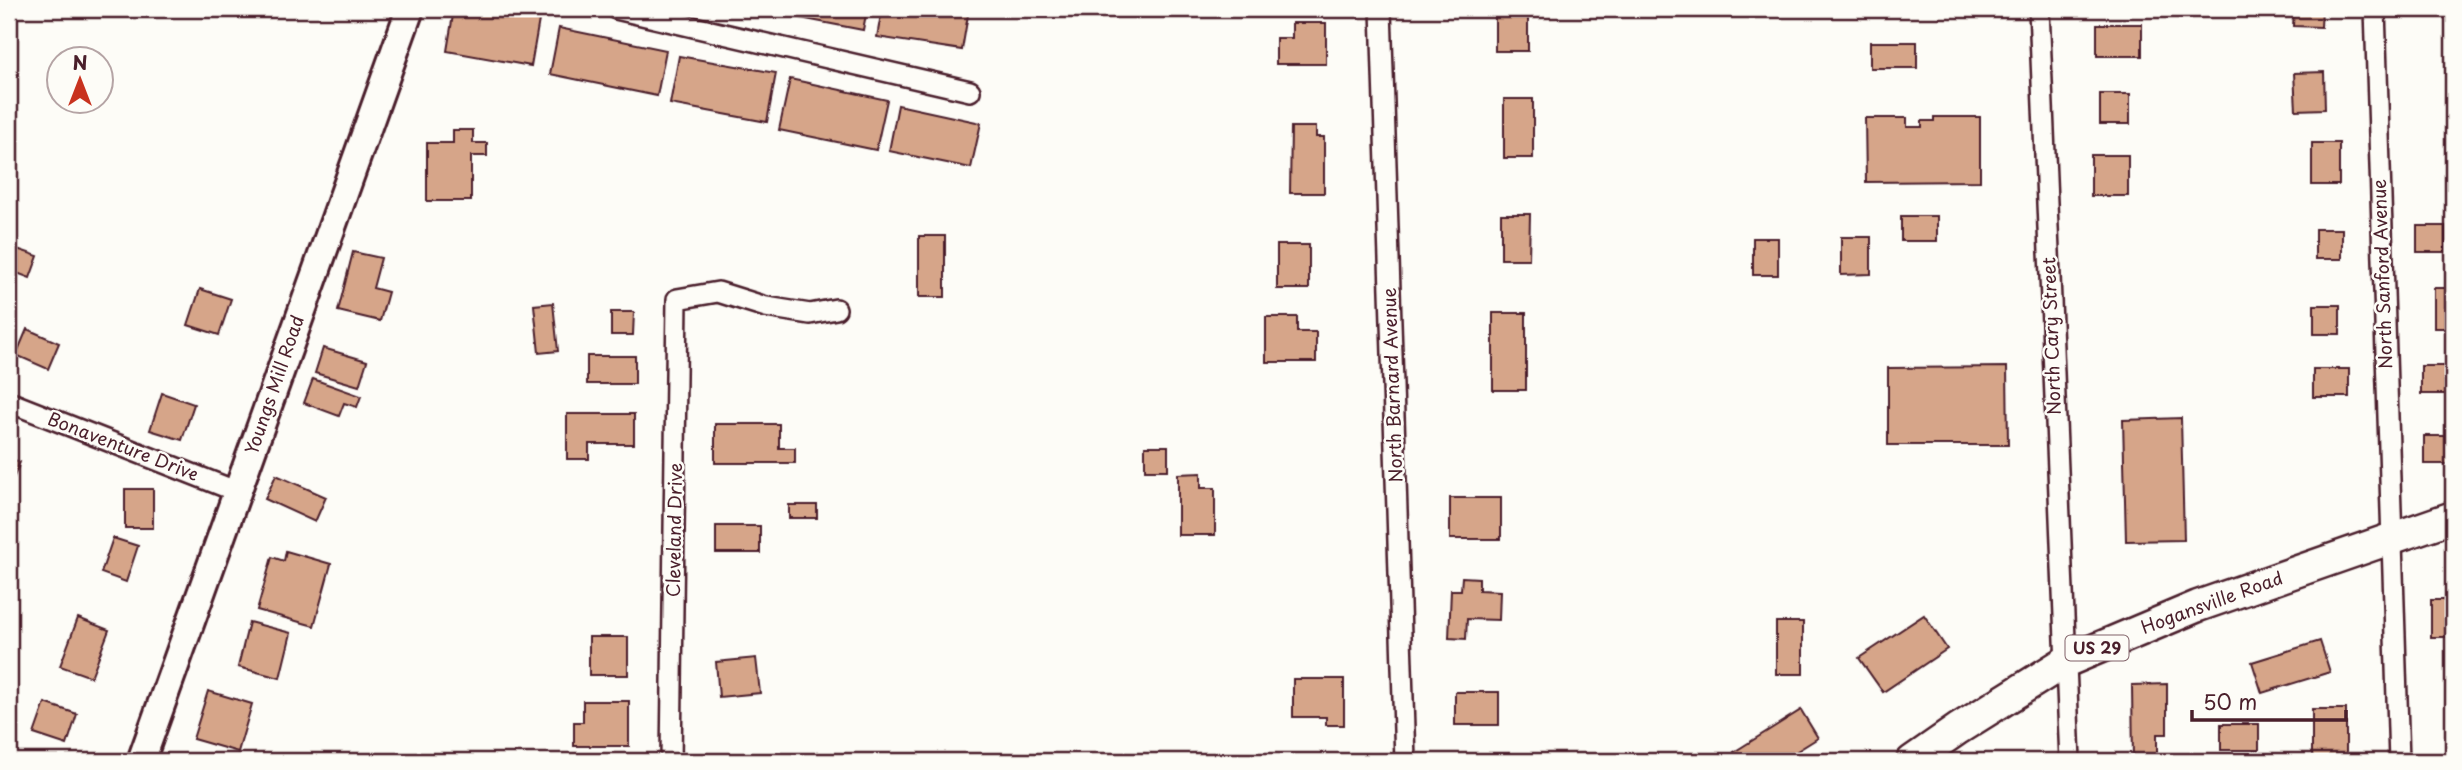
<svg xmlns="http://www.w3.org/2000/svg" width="2462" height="770" font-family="'Playpen Sans',sans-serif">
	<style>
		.building { fill: #d6a589; stroke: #4a1f2b; stroke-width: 2 }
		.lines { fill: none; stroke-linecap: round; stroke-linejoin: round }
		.street-casing { stroke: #4a1f2b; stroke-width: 24 }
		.secondary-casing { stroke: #4a1f2b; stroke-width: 32 }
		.primary-casing { stroke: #4a1f2b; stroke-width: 35 }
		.street { stroke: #fdfcf7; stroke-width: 19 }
		.secondary { stroke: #fdfcf7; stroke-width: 26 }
		.primary { stroke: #fdfcf7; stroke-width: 30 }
		.labels { text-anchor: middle; stroke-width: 5; stroke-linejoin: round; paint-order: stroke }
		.shield { fill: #fdfcf7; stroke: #806168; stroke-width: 2 }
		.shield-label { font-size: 16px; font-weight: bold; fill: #4a1f2b }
		.street-label { font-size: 18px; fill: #4a1f2b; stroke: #fdfcf7 }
	</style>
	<rect width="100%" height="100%" fill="#fdfcf7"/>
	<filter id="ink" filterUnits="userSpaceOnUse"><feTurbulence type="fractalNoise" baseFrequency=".0143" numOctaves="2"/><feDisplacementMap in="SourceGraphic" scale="14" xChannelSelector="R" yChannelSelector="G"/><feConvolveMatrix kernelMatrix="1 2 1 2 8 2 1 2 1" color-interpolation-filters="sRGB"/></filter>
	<g filter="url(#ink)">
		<g class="building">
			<polygon points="454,9 477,9 539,20 531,66 447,51"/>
			<polygon points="792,9 867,9 863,30 790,16"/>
			<polygon points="882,9 969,9 962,50 877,37"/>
			<rect x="1495" y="9" width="33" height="42"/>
			<polygon points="2294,9 2322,9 2321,27 2293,26"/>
			<polygon points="1292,23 1326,23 1326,64 1276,64 1276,38 1292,38"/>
			<rect x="2097" y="24" width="45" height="32"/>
			<polygon points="559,28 666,50 657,96 550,74"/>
			<rect x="1870" y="42" width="47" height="26"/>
			<polygon points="679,56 776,73 767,122 670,104"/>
			<polygon points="2324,72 2325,109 2296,110 2294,73"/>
			<polygon points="790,79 887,100 876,150 779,130"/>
			<rect x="2100" y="94" width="30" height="30"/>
			<rect x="1504" y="99" width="29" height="59"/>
			<polygon points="898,105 981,123 971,168 889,151"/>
			<polygon points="1934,117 1980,117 1980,181 1866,182 1865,118 1907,118 1907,127 1922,127 1922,121 1934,121"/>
			<polygon points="1291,127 1316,127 1316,137 1324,137 1324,193 1290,193"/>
			<polygon points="453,130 473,130 473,143 487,143 487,156 471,156 471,201 427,201 427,143 453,143"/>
			<rect x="2312" y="143" width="27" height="42"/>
			<rect x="2091" y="155" width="37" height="41"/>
			<polygon points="1501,214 1530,214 1529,259 1501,259"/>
			<rect x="1901" y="216" width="36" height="25"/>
			<rect x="2417" y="226" width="28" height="26"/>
			<rect x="2315" y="229" width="27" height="30"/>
			<rect x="919" y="236" width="26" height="61"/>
			<polygon points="1841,237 1871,237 1871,274 1841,275"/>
			<rect x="1753" y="238" width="25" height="37"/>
			<rect x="1277" y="245" width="32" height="44"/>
			<polygon points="17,249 38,256 30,278 9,270"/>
			<polygon points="353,252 381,258 373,288 388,292 380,321 338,311"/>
			<rect x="2434" y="288" width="19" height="40"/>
			<polygon points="200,289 231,299 219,335 188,325"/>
			<polygon points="553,303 558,351 539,353 534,305"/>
			<rect x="2314" y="305" width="26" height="29"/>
			<polygon points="611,312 634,312 633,335 611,335"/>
			<rect x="1493" y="313" width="33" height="77"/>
			<polygon points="1266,317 1297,317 1297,332 1316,332 1316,362 1266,362"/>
			<polygon points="27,329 59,343 48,369 16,355"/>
			<polygon points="323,348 367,361 359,386 315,373"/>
			<rect x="587" y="356" width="48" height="28"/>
			<rect x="2421" y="366" width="32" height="28"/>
			<polygon points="2007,367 2008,445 1888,445 1888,368"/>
			<rect x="2313" y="369" width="36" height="28"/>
			<polygon points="313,379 361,396 357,407 344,403 339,416 304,403"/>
			<polygon points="162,393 194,404 182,440 150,430"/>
			<polygon points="567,414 634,414 634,444 589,444 589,459 567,459"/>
			<polygon points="2181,418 2184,540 2126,541 2123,420"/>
			<polygon points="715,424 779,424 779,448 795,448 795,463 715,463"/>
			<rect x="2424" y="436" width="29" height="28"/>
			<rect x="1145" y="446" width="23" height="24"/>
			<polygon points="9,458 20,462 11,484 9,483"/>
			<polygon points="1201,473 1201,488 1215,488 1215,535 1178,535 1178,474"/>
			<polygon points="276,475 326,497 315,522 265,499"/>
			<rect x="125" y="489" width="28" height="39"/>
			<rect x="1450" y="498" width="51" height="41"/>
			<rect x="789" y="505" width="28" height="13"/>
			<rect x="716" y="526" width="44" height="27"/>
			<polygon points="113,538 138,546 126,582 101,573"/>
			<polygon points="286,551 331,564 314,626 257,610 272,557 284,561"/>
			<polygon points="1462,577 1479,578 1479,590 1500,591 1499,620 1467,619 1466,639 1449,638 1451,590 1461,590"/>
			<rect x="2431" y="600" width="22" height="37"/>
			<polygon points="1924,615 1947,649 1883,692 1859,658"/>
			<polygon points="78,618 109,630 91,677 60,666"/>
			<polygon points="249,622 291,633 280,678 238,667"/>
			<rect x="1776" y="622" width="27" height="52"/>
			<rect x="589" y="637" width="39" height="38"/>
			<polygon points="2320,641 2330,672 2262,693 2252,662"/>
			<polygon points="756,658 760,693 719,697 716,662"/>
			<polygon points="1293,679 1344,679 1344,725 1326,725 1326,717 1293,717"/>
			<polygon points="2167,684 2167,734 2157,734 2157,761 2133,761 2132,685"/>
			<polygon points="208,691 252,704 238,752 193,739"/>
			<rect x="1455" y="692" width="44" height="33"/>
			<polygon points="583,701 629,701 629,746 574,746 574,722 583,722"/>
			<polygon points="45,703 77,714 67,745 34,734"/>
			<rect x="2312" y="709" width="34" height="52"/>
			<polygon points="1801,710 1818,738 1781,761 1740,761 1734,752"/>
			<rect x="2221" y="724" width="38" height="26"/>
		</g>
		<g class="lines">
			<g class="street-casing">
				<g id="street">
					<polyline points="616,9 970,91"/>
					<polyline points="1381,9 1405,761"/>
					<polyline points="2039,9 2070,761"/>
					<polyline points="2375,9 2399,761"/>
					<polyline points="9,402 238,492"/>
					<polyline points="671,761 677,299 718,292 766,307 810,314 836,309"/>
				</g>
			</g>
			<g class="secondary-casing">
				<polyline id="secondary" points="141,761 410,9"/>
			</g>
			<g class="primary-casing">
				<polyline id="primary" points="1912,761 1958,729 2065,662 2198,606 2453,517"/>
			</g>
			<use href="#street" class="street"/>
			<use href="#secondary" class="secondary"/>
			<use href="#primary" class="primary"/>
		</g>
	</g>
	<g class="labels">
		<rect class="shield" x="2065.5" y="635.5" width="63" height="25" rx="5"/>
		<g class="shield-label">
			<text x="2097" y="654">US 29</text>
		</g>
		<g class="street-label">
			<text transform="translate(2383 274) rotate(-92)" y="6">North Sanford Avenue</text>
			<text transform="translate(2052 336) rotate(-92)" y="6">North Cary Street</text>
			<text transform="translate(275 385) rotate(-71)" y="6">Youngs Mill Road</text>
			<text transform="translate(1393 385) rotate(-92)" y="6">North Barnard Avenue</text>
			<text transform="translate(123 447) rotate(21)" y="6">Bonaventure Drive</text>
			<text transform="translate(675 530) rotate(-89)" y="6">Cleveland Drive</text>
			<text transform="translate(2212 603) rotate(-20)" y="6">Hogansville Road</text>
		</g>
	</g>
	<rect width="2462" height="770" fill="none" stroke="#fdfcf7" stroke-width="35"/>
	<rect x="18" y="18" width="2427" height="735" fill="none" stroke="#4a1f2b" stroke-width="2.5" filter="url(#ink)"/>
	<g transform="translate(80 80)"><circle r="33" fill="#fdfcf7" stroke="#b5a4a5" stroke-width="2"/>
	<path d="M0-5L12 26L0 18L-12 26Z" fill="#c8321e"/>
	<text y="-10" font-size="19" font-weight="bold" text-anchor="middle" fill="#4a1f2b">N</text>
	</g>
	<path d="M2192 710v10h154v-10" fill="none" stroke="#4a1f2b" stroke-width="3.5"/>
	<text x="2203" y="710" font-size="21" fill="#4a1f2b" stroke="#fdfcf7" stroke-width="5" paint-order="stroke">50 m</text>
</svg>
